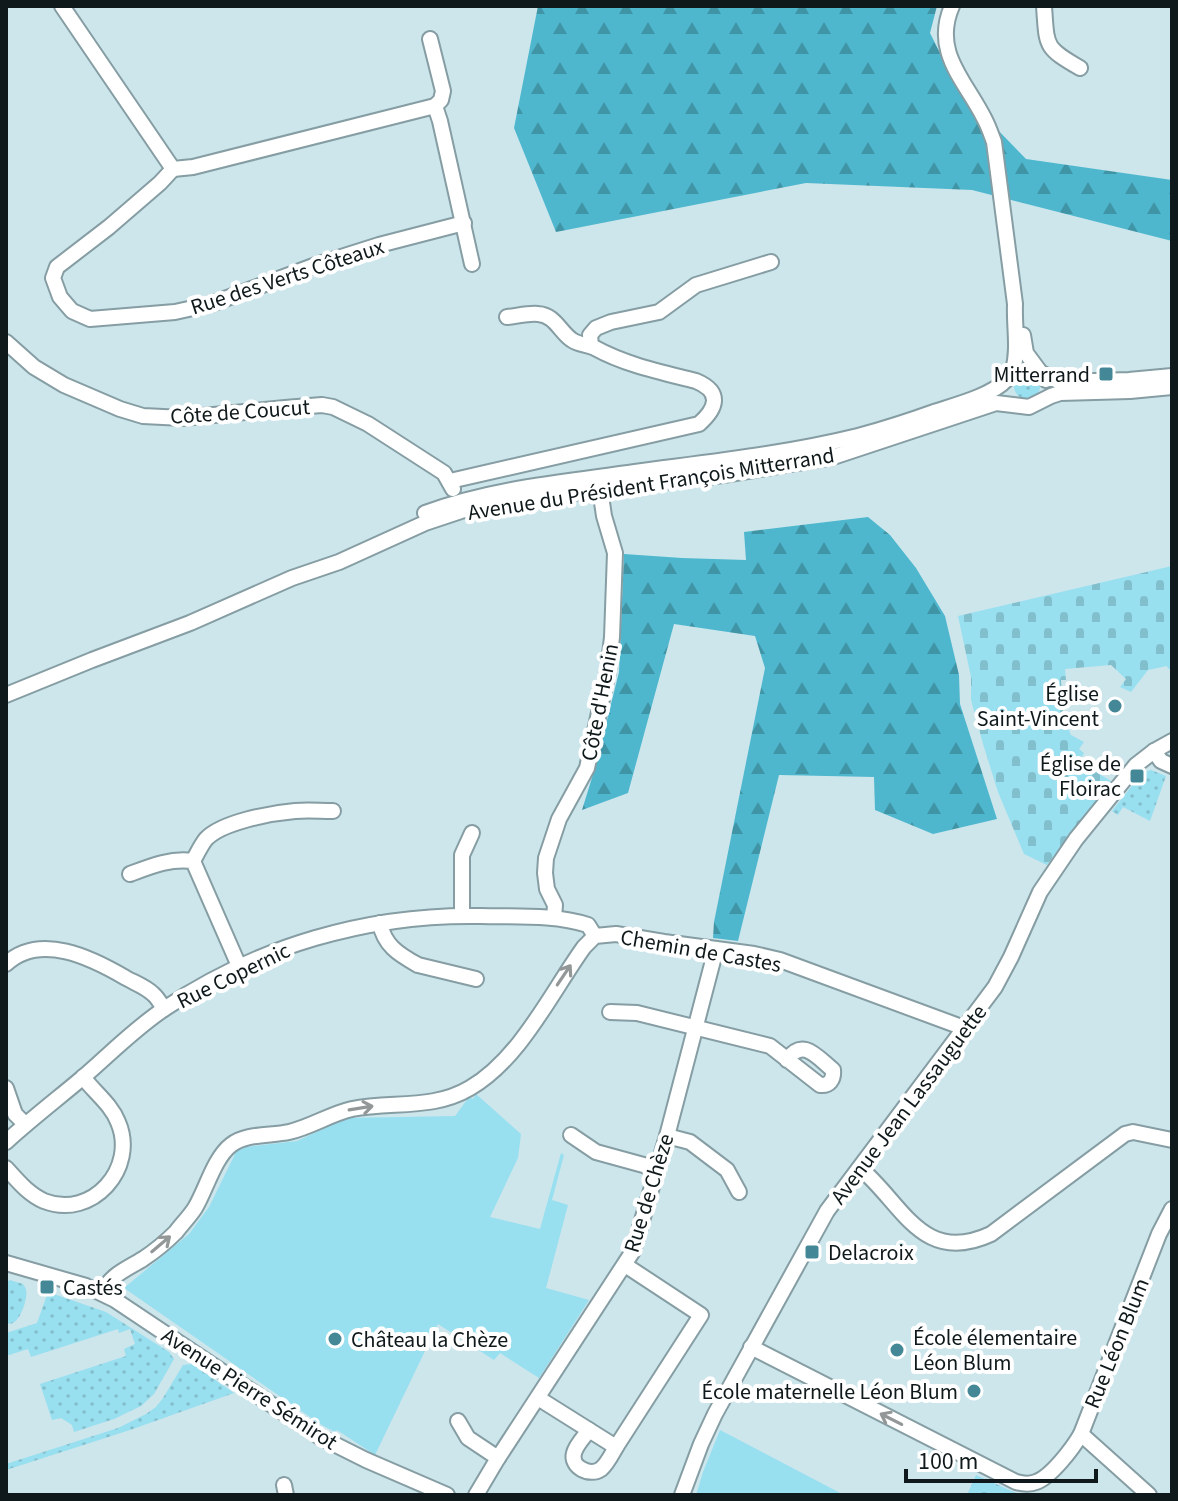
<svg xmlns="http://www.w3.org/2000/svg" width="1178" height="1501" font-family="'Source Sans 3',sans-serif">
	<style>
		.grass { fill: url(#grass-dots) }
		.forest { fill: url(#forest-firs) }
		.cemetery { fill: url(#cemetery-stones) }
		.green { fill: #98dff0 }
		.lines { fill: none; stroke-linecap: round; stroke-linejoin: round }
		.minor-casing { stroke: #859da3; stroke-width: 18 }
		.minor { stroke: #fff; stroke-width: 14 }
		.oneway { stroke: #939798 }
		.poi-dot { fill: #448897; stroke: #fff; stroke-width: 3 }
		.labels { text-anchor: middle; stroke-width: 8; stroke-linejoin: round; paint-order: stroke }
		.street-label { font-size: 22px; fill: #0f181a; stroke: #fff }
		.poi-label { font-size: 22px; fill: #0f181a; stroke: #fff; text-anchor: end }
	</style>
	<defs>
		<pattern id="grass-dots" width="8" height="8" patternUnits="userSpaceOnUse" patternTransform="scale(2)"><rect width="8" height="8" fill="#98dff0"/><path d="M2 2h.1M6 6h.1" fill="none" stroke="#82bfcd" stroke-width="1.8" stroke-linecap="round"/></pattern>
		<pattern id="forest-firs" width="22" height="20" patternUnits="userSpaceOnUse" patternTransform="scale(2)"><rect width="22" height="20" fill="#4eb7ce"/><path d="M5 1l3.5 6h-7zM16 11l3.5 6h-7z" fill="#3f94a6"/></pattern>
		<pattern id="cemetery-stones" width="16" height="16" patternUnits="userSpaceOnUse" patternTransform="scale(2)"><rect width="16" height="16" fill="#98dff0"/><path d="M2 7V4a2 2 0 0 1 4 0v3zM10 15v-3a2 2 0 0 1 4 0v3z" fill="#82bfcd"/></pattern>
	</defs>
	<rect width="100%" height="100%" fill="#cce6ec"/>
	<g class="grass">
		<circle cx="1027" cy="386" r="13"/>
		<polygon points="1151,770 1166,776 1150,821 1123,807 1118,815 1112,811 1142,773"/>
		<path d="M 10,1280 L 23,1284 C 24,1286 26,1288 26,1290 C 28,1298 21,1319 13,1323 C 11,1324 8,1323 6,1324 L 6,1282 Z"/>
		<polygon points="48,1292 106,1312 169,1352 174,1359 154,1394 141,1406 114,1419 74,1432 72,1425 61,1418 52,1420 40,1384 126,1356 124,1349 135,1344 130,1329 119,1333 118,1329 31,1357 28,1349 6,1356 6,1333 37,1323"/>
		<polygon points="192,1364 234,1393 130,1430 6,1470 6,1464 118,1428 146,1414 156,1407 163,1398 183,1365"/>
	</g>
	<g class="forest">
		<polygon points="538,6 937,6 930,33 958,89 1026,159 1172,180 1172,241 972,190 806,183 556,232 514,128"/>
		<polygon points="868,517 890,535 916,568 945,616 959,675 960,704 997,819 933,834 875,810 874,777 779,775 738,941 713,938 714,922 765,668 755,636 674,624 628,793 582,810 595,768 619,672 624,554 682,558 746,560 744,532"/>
	</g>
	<g class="cemetery">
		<polygon points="1172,566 1172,668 1168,669 1167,666 1148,670 1131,692 1120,687 1126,679 1111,665 1065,669 1066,680 1061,680 1063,715 1071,735 1084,742 1079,749 1084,753 1079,762 1111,781 1047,865 1024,854 998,792 983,744 971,700 971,677 958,616"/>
		<polygon points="976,1475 1020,1495 967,1495"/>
	</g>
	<g class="green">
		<polygon points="476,1094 521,1134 518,1158 490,1217 540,1229 561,1153 564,1155 552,1200 568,1205 546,1288 589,1300 539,1378 500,1353 494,1360 438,1324 375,1455 337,1430 335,1432 320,1424 124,1288 189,1234 209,1207 238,1148 297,1141 347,1118 455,1116 469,1097 473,1099"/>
		<polygon points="720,1430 844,1495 696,1495 703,1472"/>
	</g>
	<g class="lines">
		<g class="minor-casing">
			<g id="minor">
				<polyline points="62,6 173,169 193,167 435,106"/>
				<path d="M 952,6 C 932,52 965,80 984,118 C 988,125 991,134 994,142 L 1015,304 C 1014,326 1019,349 1013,370"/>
				<path d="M 1044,6 C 1047,47 1044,47 1080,68"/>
				<polyline points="430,39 443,91 441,100 435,106 440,121 472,264"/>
				<polyline points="173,169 160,183 109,227 57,267 53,278 60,297 72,311 90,319 175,312 211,304 316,265 379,245 464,223"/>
				<polyline points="1023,335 1026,353 1046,380"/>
				<polyline points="6,342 34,367 64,385 120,409 143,416 183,418 285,408 322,405 333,407 368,424 444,473 453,489"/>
				<polyline points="591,346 590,335 596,328 611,322 659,312 696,285 771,262"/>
				<polyline points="1043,374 1060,382 1129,380 1172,376"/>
				<path d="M 450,481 L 699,424 C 717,408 722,392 696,381 C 661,372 626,365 595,348 C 587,344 579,345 572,340 C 560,332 555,315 538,314 C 529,313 517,316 507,317"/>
				<path d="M 425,513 C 493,488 564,482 635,472 C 709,462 785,454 858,436 C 884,429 909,421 934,412 C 955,405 991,396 1006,380"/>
				<polyline points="6,695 92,660 190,623 292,578 339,562 425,523 461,511 522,499 723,475 833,457 996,403 1029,407 1051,396 1060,393 1130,391 1172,387"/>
				<polyline points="1154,751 1161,761 1172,766"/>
				<path d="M 193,861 C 197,854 201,845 206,839 C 222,822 271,813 295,811 C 307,810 320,811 333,811"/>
				<path d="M 130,874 C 151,866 170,858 193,861 L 239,966"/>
				<polyline points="462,916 462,855 472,833"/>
				<polyline points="554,918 555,905 547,889 545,873 546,858 559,819 587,768 608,671 612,637 615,553 604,516 599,482"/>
				<path d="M 380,923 C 384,945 398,954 418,965 L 476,979"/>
				<path d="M 6,964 C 40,932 92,958 126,978 C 135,983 146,987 153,994 C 157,997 161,1004 164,1009"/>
				<path d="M 610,1012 L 637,1013 L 770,1046 L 820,1085 C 829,1086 834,1080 833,1070 C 817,1057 803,1037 787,1060"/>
				<polyline points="6,1088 15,1114 25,1124"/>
				<polyline points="571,1135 596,1152 658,1169"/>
				<polyline points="667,1136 690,1142 727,1170 739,1192"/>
				<path d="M 6,1142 C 30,1120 56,1100 81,1079 C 108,1056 134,1029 164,1009 C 258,946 367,914 480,916 C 516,917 554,914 588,925 L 595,936"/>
				<path d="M 6,1168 C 17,1180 28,1194 44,1201 C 92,1220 138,1168 118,1122 C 111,1104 94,1092 83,1077"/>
				<path d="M 860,1168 C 903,1204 922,1266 991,1234 L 1125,1134 L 1133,1132 L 1172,1140"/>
				<polyline points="6,1263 86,1286 115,1300 320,1437 366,1460 447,1495"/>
				<path d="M 102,1293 C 110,1275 127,1269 143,1259 C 155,1251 166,1242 176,1232 C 182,1224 190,1216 195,1208 C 206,1190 214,1158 231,1145 C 246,1133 271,1136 289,1132 C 311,1127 330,1114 352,1109 C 393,1101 433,1110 470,1088 C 520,1059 551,993 584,947 L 595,936 L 616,934 L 664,942 L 754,954 L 780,960 L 956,1025 L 964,1031"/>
				<path d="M 751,1347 L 1016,1482 C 1023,1484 1029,1485 1036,1482 C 1051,1477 1073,1448 1081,1434 L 1159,1234 L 1172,1209"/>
				<polyline points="538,1398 616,1447 701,1315 625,1265"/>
				<polyline points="458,1421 468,1438 498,1458"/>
				<path d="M 589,1430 C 584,1437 576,1445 574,1453 C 570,1467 590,1477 601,1469 C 607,1464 612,1454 616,1447"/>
				<polyline points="1081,1434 1149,1495"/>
				<polyline points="284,1485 286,1495"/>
				<polyline points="476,1495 498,1458 633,1251 667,1136 716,949"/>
				<polyline points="682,1495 701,1444 715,1414 827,1211 995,987 1011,957 1040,892 1076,839 1136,765 1154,751 1172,741"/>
			</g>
		</g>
		<use href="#minor" class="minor"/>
	</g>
	<defs><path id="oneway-shaft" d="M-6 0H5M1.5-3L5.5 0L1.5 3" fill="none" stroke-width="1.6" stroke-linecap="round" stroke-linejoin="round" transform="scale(2)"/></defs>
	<g class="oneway">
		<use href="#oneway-shaft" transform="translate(564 975) rotate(-56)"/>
		<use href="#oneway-shaft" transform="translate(361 1108) rotate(-9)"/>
		<use href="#oneway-shaft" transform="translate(161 1244) rotate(-40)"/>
		<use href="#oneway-shaft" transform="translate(891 1419) rotate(-153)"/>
	</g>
	<g class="poi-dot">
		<rect x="1098" y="366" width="16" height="16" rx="4"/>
		<circle cx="1115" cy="706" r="8"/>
		<rect x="1129" y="768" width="16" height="16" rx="4"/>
		<rect x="804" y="1244" width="16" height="16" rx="4"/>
		<rect x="39" y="1279" width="16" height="16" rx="4"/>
		<circle cx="335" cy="1339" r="8"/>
		<circle cx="897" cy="1350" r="8"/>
		<circle cx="974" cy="1391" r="8"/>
	</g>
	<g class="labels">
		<g class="street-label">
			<text transform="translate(287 276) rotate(-18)" y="8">Rue des Verts Côteaux</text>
			<text transform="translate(240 411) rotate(-4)" y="8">Côte de Coucut</text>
			<text transform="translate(651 483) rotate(-9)" y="8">Avenue du Président François Mitterrand</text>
			<text transform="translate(599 702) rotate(-79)" y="8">Côte d'Henin</text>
			<text transform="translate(701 950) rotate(10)" y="8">Chemin de Castes</text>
			<text transform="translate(233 975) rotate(-26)" y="8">Rue Copernic</text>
			<text transform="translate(908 1104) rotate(-53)" y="8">Avenue Jean Lassauguette</text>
			<text transform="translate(648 1193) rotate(-73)" y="8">Rue de Chèze</text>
			<text transform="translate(1116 1343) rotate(-68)" y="8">Rue Léon Blum</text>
			<text transform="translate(250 1388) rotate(33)" y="8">Avenue Pierre Sémirot</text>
		</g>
		<g class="poi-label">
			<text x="1090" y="382">Mitterrand</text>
			<text x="1099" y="701">Église<tspan x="1099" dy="25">Saint-Vincent</tspan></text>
			<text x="1121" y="771">Église de<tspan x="1121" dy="25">Floirac</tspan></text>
			<text x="828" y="1260" text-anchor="start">Delacroix</text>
			<text x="63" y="1295" text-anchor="start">Castés</text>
			<text x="913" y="1345" text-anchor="start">École élementaire<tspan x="913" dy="25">Léon Blum</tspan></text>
			<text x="351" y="1347" text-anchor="start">Château la Chèze</text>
			<text x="958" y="1399">École maternelle Léon Blum</text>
		</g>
	</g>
	<rect width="1178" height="1501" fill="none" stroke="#0f181a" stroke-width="16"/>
	<path d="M906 1469v12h190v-12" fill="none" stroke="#0f181a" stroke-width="4"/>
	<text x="918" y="1469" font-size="24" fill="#0f181a" stroke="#ffffff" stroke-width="6" paint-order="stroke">100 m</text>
</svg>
